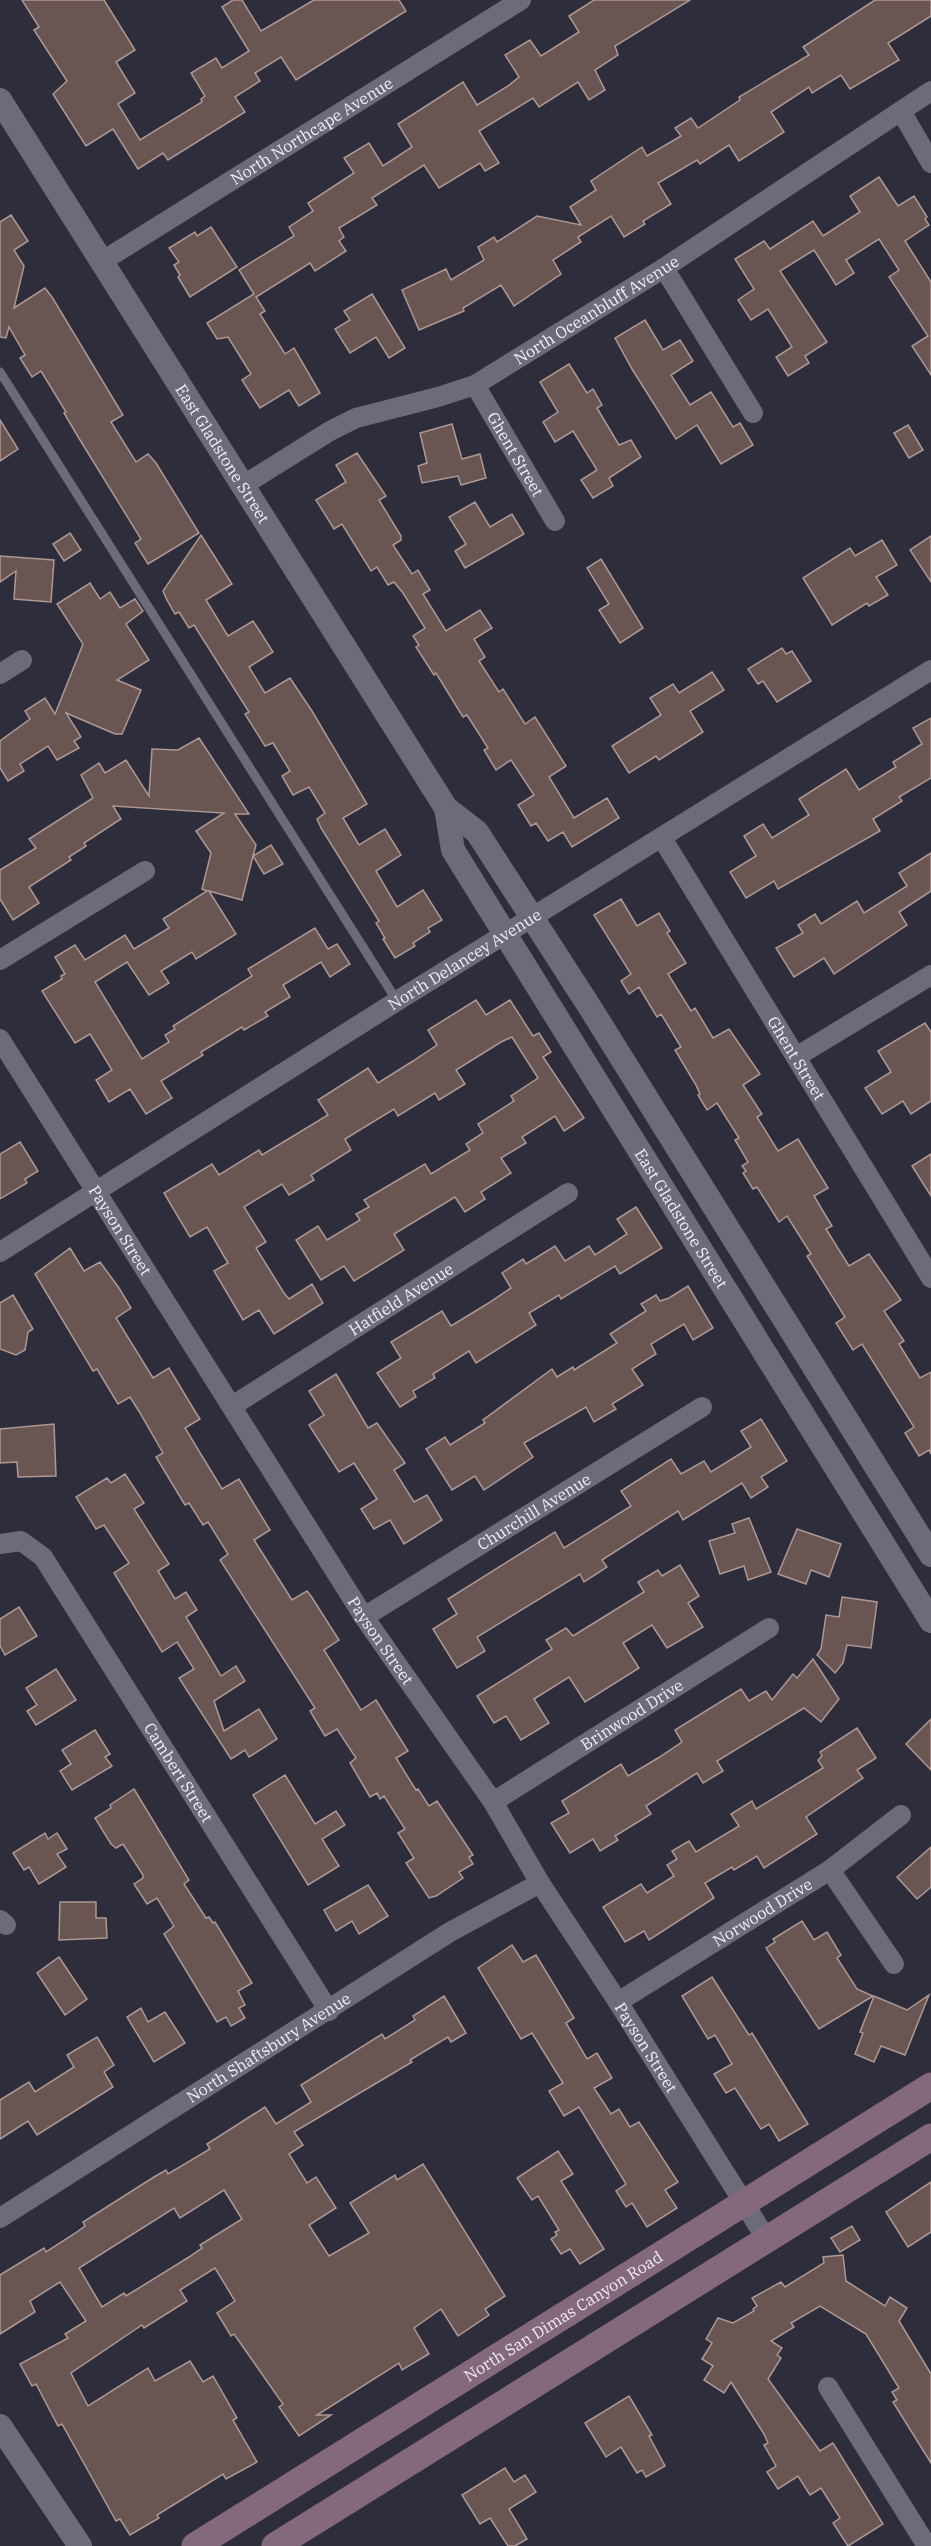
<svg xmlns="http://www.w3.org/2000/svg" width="931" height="2546" font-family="'IBM Plex Serif',serif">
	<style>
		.building { fill: #695653; stroke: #ad9895; stroke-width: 1.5; fill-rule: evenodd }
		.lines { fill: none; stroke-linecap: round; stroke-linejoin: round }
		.service { stroke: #6c6b7b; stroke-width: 9 }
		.minor { stroke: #6c6b7b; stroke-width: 20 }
		.tertiary { stroke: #6c6b7b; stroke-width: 24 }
		.secondary { stroke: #84697a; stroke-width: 27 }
		.labels { text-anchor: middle; stroke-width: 4.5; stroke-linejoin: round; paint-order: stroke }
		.street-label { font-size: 16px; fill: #efeef8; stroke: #242331 }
	</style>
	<rect width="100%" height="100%" fill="#2e2d3b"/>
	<g class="building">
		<polygon points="22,0 104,0 135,50 116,62 135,93 118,104 140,140 202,102 201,99 205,96 191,73 216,58 222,68 249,51 222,7 233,0 242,0 261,31 314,0 399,0 406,11 296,80 281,57 255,73 260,81 235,97 245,112 168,160 163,153 138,169 113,129 86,146 53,94 67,81 34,30 39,27"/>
		<polygon points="594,0 690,0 615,46 618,55 595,70 605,90 589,100 578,82 539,107 533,98 479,131 499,163 485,171 480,163 439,188 424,165 372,198 377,205 339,228 344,237 339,241 346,251 315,271 310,263 256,297 265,311 260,314 285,354 294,348 320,393 299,406 289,390 260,408 242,380 251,374 228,337 217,339 207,323 254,294 239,270 294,236 289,227 313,211 308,203 354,173 344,158 369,143 383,166 412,147 398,124 463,82 477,105 508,86 519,77 505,55 530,40 541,56 579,32 569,16"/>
		<polygon points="875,0 931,0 931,16 888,43 899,60 850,89 841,75 812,93 809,87 771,112 784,132 739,161 729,145 700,164 697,160 658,183 671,204 643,221 645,224 624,237 611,216 578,237 581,242 553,260 561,274 514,306 501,285 463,308 464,311 419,330 402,290 446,269 451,280 484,260 478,247 494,237 497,242 537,216 581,225 570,207 596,190 591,181 642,147 647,156 681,136 675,128 691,118 698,128 740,100 739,97 809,55 803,47"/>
		<polygon points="879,177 898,206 914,196 927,217 925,219 929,225 905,241 931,282 931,375 912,346 928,336 889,277 899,270 879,239 846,260 854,273 836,285 814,250 780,271 827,342 805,356 809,363 788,376 776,357 792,347 768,309 751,320 738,300 754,289 735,259 764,241 770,249 813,221 823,236 860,212 850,196"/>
		<polygon points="11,215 28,241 14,250 24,266 14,308 45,288 52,297 123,415 111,422 136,462 148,454 156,463 199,533 148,564 135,543 141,539 80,440 64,413 66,412 41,371 32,377 20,358 25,355 9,327 6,338 0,337 0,222"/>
		<polygon points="211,227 237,267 190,297 178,277 180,275 174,265 179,262 169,248 195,232 197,236"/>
		<polygon points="372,294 405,348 389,358 376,337 350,353 335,329 350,320 344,311"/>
		<polygon points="645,320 663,350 680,340 693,361 671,375 690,405 711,392 733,427 740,423 753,445 721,464 697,425 676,439 632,369 615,338"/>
		<polygon points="569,364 587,393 593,389 602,405 597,408 619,445 631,440 641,457 609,478 613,486 593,498 581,480 597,470 573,431 555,442 543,422 558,412 540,382"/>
		<polygon points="0,420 18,449 0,461"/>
		<polygon points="452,424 462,459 480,454 486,478 461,485 458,476 422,483 418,466 427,463 420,433"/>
		<polygon points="908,425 923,450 909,458 894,433"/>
		<polygon points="357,453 386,496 379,500 401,536 401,540 393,545 412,574 418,570 430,590 423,594 446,631 480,610 492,628 474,639 485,657 479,661 499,692 503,689 525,724 535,717 566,766 549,777 574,818 607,798 619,818 572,847 563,832 548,841 536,823 531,826 518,805 534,795 511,760 496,770 484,750 488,748 467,715 463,717 436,673 434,675 416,647 419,645 413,636 425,628 403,593 394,582 388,585 377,567 371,571 342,524 334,529 316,500 346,482 336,465"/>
		<polygon points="475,502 490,527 512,514 524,534 465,568 455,551 466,544 449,517"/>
		<polygon points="70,533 81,550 64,561 53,544"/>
		<polygon points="201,535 232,584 206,600 228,636 253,621 259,630 273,652 249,667 265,693 290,678 312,711 367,804 343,818 359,845 385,829 401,855 376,871 397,907 423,890 442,920 428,928 430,932 413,943 415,946 395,958 383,939 385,938 376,923 379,921 321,828 317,819 325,813 309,787 293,795 282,776 290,771 273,743 265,746 245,714 249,712 194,625 189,628 179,612 175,614 167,600 163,591"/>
		<polygon points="931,536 931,582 910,550"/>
		<polygon points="882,540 897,565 876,577 888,595 869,606 867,603 832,625 803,578 850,548 855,556"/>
		<polygon points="0,556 54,560 51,602 14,599 16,571 0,582"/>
		<polygon points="601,559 643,628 620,643 599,610 609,604 587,568"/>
		<polygon points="90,583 100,599 110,592 120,608 135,599 143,611 126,624 149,660 117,680 141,690 122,734 115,734 66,713 81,737 74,741 79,748 57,760 48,746 20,764 24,771 8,781 0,768 0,741 30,719 25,711 45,698 55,714 83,644 57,604"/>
		<polygon points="782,648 786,654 792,651 811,681 777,702 763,681 758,684 748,669"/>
		<polygon points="712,672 724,690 690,711 703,732 659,760 656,756 629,773 612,746 661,715 650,698 673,684 679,693"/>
		<polygon points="931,718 931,778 899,797 902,801 873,819 880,831 778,889 774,881 746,898 730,872 756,856 744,836 763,824 772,838 809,815 799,799 846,769 859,790 896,767 893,762 922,744 913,728"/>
		<polygon points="199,738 249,814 235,814 256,845 253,856 271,845 283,864 264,874 253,856 242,900 209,891 236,934 196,959 192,952 161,971 169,983 149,995 127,962 95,982 142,1059 169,1042 165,1035 175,1029 173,1026 252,976 248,969 315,928 328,949 337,944 350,964 330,977 321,962 283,985 290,997 265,1012 268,1016 244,1030 242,1027 201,1052 203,1055 161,1081 172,1098 146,1114 130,1089 109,1102 96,1080 112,1070 90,1034 75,1043 42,991 62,979 61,976 65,974 55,957 75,945 85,960 125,935 134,949 169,928 163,919 207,891 202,889 211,853 196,831 224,813 113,806 121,819 84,843 86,846 69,857 71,860 29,887 39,903 13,920 0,899 0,870 36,848 29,839 93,798 81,775 99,763 105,773 126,760 149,796 152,749 178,750"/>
		<polygon points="931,853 931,891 899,912 907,925 834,974 824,958 794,977 776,948 803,933 798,925 815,914 821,924 857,901 864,913 907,886 899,873"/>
		<polygon points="621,899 637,926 659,913 670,931 667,933 686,963 668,974 691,1011 695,1008 713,1038 729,1029 760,1074 743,1085 762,1114 757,1117 778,1151 798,1139 809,1157 828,1188 814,1196 832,1226 826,1229 849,1266 869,1254 901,1300 884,1311 904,1341 899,1344 920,1378 931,1372 931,1454 929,1450 919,1456 905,1433 914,1427 862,1344 853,1350 836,1323 845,1317 807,1256 811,1254 787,1216 779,1222 757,1187 753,1189 743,1173 746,1171 742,1166 748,1162 735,1140 739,1138 717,1103 707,1110 698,1095 700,1094 696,1085 675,1050 681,1047 661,1014 657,1017 639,987 629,994 621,981 631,974 594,915"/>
		<polygon points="476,1000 486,1015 510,1000 533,1036 539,1033 551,1052 543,1057 584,1118 564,1131 555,1116 522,1137 526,1143 501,1158 511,1173 481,1192 485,1199 465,1212 455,1197 394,1234 404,1250 354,1281 344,1266 321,1280 296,1240 318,1226 327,1240 360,1220 356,1214 369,1207 364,1200 425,1164 431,1174 470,1150 466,1144 483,1133 478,1124 514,1101 511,1096 538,1078 512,1037 501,1042 456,1070 465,1084 439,1100 435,1093 398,1116 394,1109 345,1139 351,1150 311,1175 314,1180 289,1195 282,1184 244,1207 266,1242 256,1248 284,1293 289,1299 312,1284 323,1303 274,1334 259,1310 243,1320 214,1271 228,1263 207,1227 190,1237 164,1193 212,1164 219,1175 259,1150 262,1155 328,1115 318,1100 368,1068 378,1083 413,1061 437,1045 428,1030"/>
		<polygon points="925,1023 931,1032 931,1101 911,1114 903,1101 882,1114 865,1088 891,1072 878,1051"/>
		<polygon points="20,1142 38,1171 25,1179 27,1183 0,1199 0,1154"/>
		<polygon points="931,1154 931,1196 912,1166"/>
		<polygon points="636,1207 662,1248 620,1274 615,1266 561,1299 559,1295 529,1313 536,1325 476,1363 469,1351 433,1374 435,1378 413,1391 416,1397 400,1407 377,1373 401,1358 391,1342 442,1311 451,1326 487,1304 511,1288 502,1273 523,1259 526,1264 555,1246 565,1261 589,1246 595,1255 627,1234 617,1219"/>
		<polygon points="70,1248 84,1271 100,1262 119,1288 131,1308 116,1318 153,1378 169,1368 196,1413 200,1419 185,1428 222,1489 239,1479 251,1499 270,1530 254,1540 280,1581 292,1600 307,1591 311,1596 339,1640 324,1650 361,1710 376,1700 408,1751 396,1758 416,1790 418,1789 429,1806 437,1801 473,1855 469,1857 473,1864 459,1872 463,1878 436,1896 429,1898 406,1863 414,1858 398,1833 405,1829 384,1796 380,1799 377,1793 370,1797 350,1763 356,1758 337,1729 325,1736 310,1711 315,1708 220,1560 228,1554 208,1522 203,1525 189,1503 185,1505 156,1457 163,1453 140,1413 130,1397 118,1404 97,1369 93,1371 35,1274"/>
		<polygon points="688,1286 713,1328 693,1340 684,1324 651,1344 656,1354 632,1369 643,1385 612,1404 616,1409 594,1422 586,1407 524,1443 533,1457 484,1490 475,1476 452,1490 426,1449 445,1437 450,1445 485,1423 483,1420 552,1369 557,1377 573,1367 574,1370 617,1343 610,1334 646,1311 641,1304 656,1295 660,1301 669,1298"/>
		<polygon points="13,1295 33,1329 28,1332 25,1350 16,1355 0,1349 0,1303"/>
		<polygon points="336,1374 368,1428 377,1423 405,1463 394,1470 414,1502 427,1495 442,1520 404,1544 390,1520 374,1529 361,1509 377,1499 354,1463 339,1472 309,1425 324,1415 309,1391"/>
		<polygon points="761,1419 787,1461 761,1477 768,1487 751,1498 742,1483 683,1520 678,1511 602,1560 607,1567 584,1582 580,1574 477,1637 485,1651 457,1668 433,1629 457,1614 448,1599 555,1532 564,1548 631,1506 621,1491 671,1459 681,1474 704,1461 711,1472 751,1447 741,1431"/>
		<polygon points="54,1424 56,1476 18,1477 17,1462 0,1463 0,1429"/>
		<polygon points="125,1474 144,1503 134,1509 169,1564 158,1571 175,1599 186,1592 197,1610 186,1617 221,1676 236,1666 245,1681 214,1701 224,1731 259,1709 277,1739 249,1757 245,1750 231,1759 179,1678 194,1669 177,1642 162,1652 114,1573 129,1563 104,1525 96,1529 76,1497 107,1478 111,1483"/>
		<polygon points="749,1518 771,1572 748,1580 744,1566 720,1574 709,1541 735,1533 732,1524"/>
		<polygon points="797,1529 841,1544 829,1577 811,1570 806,1584 778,1574"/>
		<polygon points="680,1565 699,1596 688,1603 703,1627 667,1648 652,1625 623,1643 639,1668 585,1702 569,1677 534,1699 549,1723 521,1740 506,1716 494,1723 477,1696 552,1649 546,1640 566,1628 573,1636 644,1592 638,1582 658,1570 662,1576"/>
		<polygon points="842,1597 877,1602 871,1648 847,1645 843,1663 835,1673 817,1655 821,1649 826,1615 839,1617"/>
		<polygon points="19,1607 37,1636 5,1655 0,1646 0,1619"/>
		<polygon points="813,1659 839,1699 821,1722 804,1708 717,1761 723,1771 703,1783 697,1773 646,1806 651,1814 615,1836 618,1840 600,1851 593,1839 570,1853 551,1823 569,1813 562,1801 621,1764 628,1776 658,1758 682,1742 675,1730 741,1689 749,1701 766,1691 772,1700 793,1674 797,1678"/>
		<polygon points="56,1669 76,1700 36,1725 27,1711 37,1705 26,1688"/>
		<polygon points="931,1719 931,1770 906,1744"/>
		<polygon points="857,1728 876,1758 857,1770 863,1778 806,1817 817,1834 764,1868 757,1856 734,1870 732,1867 705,1883 714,1898 649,1940 644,1931 625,1942 603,1907 641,1884 647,1893 674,1876 667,1865 677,1859 672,1851 689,1841 696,1852 739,1826 731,1814 752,1801 756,1809 823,1768 818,1760 822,1756 820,1752"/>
		<polygon points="95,1730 110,1754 105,1757 112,1766 72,1790 60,1771 71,1764 62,1750"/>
		<polygon points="285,1775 315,1824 336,1811 345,1825 322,1839 339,1866 308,1885 253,1795"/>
		<polygon points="134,1789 189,1880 184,1884 206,1918 209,1917 213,1923 215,1922 252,1983 238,1991 245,2005 239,2008 245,2018 231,2026 226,2017 217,2022 164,1934 174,1926 157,1898 147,1904 134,1884 143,1878 143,1875 123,1844 116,1848 111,1844 95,1818 111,1808 110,1805"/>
		<polygon points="45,1833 48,1839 57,1833 67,1849 57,1854 66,1867 39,1884 29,1867 24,1870 13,1853"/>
		<polygon points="931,1847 931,1887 917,1899 897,1877"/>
		<polygon points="368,1885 388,1916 359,1934 352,1921 336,1931 324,1910"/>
		<polygon points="60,1902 96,1902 96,1918 106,1918 107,1938 59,1940"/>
		<polygon points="802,1921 814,1940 827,1932 841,1955 837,1958 857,1989 873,1996 819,2029 766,1948 775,1942 773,1939"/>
		<polygon points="512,1945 523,1962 536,1955 574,2018 566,2023 587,2059 597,2053 612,2078 594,2088 611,2114 619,2109 630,2127 639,2122 678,2182 665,2190 677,2208 647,2227 632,2203 626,2207 616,2191 626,2184 579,2107 564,2116 549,2091 563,2083 532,2033 521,2039 478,1968"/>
		<polygon points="59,1957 87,1999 65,2015 37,1973"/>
		<polygon points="712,1977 749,2035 752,2033 808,2124 779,2141 769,2124 761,2129 735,2088 726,2093 714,2074 732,2064 715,2035 708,2039 682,1996"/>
		<polygon points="929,1995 905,2055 881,2046 874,2062 855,2054 863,2033 860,2032 874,1996 907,2010"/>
		<path d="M 444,1996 L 466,2033 L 451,2042 L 448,2037 L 410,2060 L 412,2062 L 294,2132 L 303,2145 L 289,2154 L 307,2183 L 316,2177 L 336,2208 L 309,2225 L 329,2256 L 369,2233 L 350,2203 L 395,2175 L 397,2180 L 423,2164 L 505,2296 L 485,2309 L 489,2315 L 458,2336 L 441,2309 L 414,2328 L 429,2354 L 402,2370 L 399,2363 L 317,2415 L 331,2415 L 299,2436 L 279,2407 L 283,2404 L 234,2334 L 231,2336 L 217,2313 L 235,2301 L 215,2268 L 180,2290 L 187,2301 L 144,2328 L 142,2325 L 71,2373 L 88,2406 L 148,2368 L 155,2381 L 190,2361 L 203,2382 L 213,2376 L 237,2418 L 233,2420 L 257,2462 L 226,2479 L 223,2474 L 157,2515 L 159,2518 L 130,2535 L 120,2519 L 116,2521 L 62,2424 L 58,2426 L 36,2384 L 32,2386 L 20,2364 L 68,2338 L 65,2334 L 86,2321 L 60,2282 L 30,2301 L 35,2312 L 0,2334 L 0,2275 L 44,2248 L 46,2252 L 74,2234 L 85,2226 L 83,2222 L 154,2177 L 166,2170 L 168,2174 L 210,2149 L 207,2144 L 265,2107 L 276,2124 L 311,2102 L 301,2085 L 382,2034 L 385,2039 L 415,2020 L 413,2016 ZM 224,2190 L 242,2219 L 200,2245 L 202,2248 L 189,2257 L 126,2296 L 124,2293 L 102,2307 L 79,2268 L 174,2208 L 180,2218 Z"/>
		<polygon points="141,2008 148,2022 165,2012 185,2043 154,2062 127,2017"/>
		<polygon points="97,2037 114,2065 104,2072 113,2087 37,2135 28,2121 0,2139 0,2100 29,2082 35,2092 74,2067 67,2055"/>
		<polygon points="558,2151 573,2174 561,2181 604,2249 580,2264 570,2249 561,2254 551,2239 557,2235 555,2232 559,2230 538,2196 532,2200 517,2178"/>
		<polygon points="931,2182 931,2232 908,2247 886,2212"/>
		<polygon points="852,2226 860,2240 840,2252 831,2238"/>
		<polygon points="843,2255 846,2281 885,2306 890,2297 907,2308 899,2321 931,2374 931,2463 893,2402 897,2400 892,2392 899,2388 866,2334 820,2306 791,2323 794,2327 771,2341 782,2348 777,2355 781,2358 768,2379 820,2451 833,2443 883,2524 848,2546 833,2523 840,2518 821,2488 810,2495 798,2476 778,2489 767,2472 776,2466 764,2445 768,2443 764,2434 731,2382 724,2393 704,2380 713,2366 702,2359 712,2343 706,2339 718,2318 733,2323 754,2311 753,2309 757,2306 752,2298 781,2282 785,2287 824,2263 823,2257"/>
		<polygon points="629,2396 652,2435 649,2436 665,2466 646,2477 642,2470 637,2473 621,2447 606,2457 585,2423"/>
		<polygon points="505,2468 514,2482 525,2475 536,2492 509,2509 527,2539 515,2546 508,2546 490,2518 480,2524 462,2495"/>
	</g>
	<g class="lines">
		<polyline class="service" points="0,372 397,1001"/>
		<g class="minor">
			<polyline points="901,111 931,163"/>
			<path id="s1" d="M 101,262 L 521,0"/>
			<polyline points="664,268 753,413"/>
			<path id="s2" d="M 475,385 L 555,521"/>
			<path id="s3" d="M 242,486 L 330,431 L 356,418 L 438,397 L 475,385 L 664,268 L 931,91"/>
			<polyline points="0,674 22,660"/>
			<path id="s4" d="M 662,838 L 931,1278"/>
			<polyline points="0,960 145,871"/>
			<path id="s5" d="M 0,1039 L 364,1617 L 493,1802 L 540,1883 L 618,2002 L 767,2240"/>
			<polyline points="796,1057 931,975"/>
			<path id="s6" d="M 0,1252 L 397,1001 L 931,670"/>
			<path id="s7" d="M 232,1406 L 568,1193"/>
			<path id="s8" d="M 0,1544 L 21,1541 L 43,1557 L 329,2011"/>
			<path id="s9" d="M 364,1617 L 702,1407"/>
			<path id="s10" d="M 493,1802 L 769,1628"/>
			<polyline points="830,1870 894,1964"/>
			<polyline points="0,1920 6,1925"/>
			<path id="s11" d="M 618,2002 L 830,1870 L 901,1815"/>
			<path id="s12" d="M 0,2218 L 450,1932 L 540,1883"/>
			<polyline points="828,2387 927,2546"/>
		</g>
		<g class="tertiary">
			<path id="s13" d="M 0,100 L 446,808 L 477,832 L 591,1009 L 931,1555"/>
			<path id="s14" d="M 446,808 L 453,850 L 931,1621"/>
			<polyline points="0,2426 80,2546"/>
		</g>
		<g class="secondary">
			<path id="s15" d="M 195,2546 L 931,2086"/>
			<polyline points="275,2546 931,2137"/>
		</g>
	</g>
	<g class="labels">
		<g class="street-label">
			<text dy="6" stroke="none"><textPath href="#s1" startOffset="248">North Northcape Avenue</textPath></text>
			<text dy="6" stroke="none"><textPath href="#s3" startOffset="399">North Oceanbluff Avenue</textPath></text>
			<text dy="6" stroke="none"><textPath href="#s2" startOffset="80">Ghent Street</textPath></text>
			<text dy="6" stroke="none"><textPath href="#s13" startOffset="418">East Gladstone Street</textPath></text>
			<text dy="6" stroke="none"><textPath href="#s6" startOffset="549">North Delancey Avenue</textPath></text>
			<text dy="6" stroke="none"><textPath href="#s4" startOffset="258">Ghent Street</textPath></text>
			<text dy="6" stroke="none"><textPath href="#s14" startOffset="476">East Gladstone Street</textPath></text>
			<text dy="6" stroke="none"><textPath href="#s5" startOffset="226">Payson Street</textPath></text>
			<text dy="6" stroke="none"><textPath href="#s7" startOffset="200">Hatfield Avenue</textPath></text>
			<text dy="6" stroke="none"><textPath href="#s9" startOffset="200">Churchill Avenue</textPath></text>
			<text dy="6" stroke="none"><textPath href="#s5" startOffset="712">Payson Street</textPath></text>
			<text dy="6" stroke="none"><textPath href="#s10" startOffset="164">Brinwood Drive</textPath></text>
			<text dy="6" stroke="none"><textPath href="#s8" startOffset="303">Cambert Street</textPath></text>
			<text dy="6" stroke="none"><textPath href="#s11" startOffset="170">Norwood Drive</textPath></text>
			<text dy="6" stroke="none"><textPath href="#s5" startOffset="1198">Payson Street</textPath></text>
			<text dy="6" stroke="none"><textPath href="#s12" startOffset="318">North Shaftsbury Avenue</textPath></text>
			<text dy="6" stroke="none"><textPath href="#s15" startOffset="434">North San Dimas Canyon Road</textPath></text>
		</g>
	</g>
</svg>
